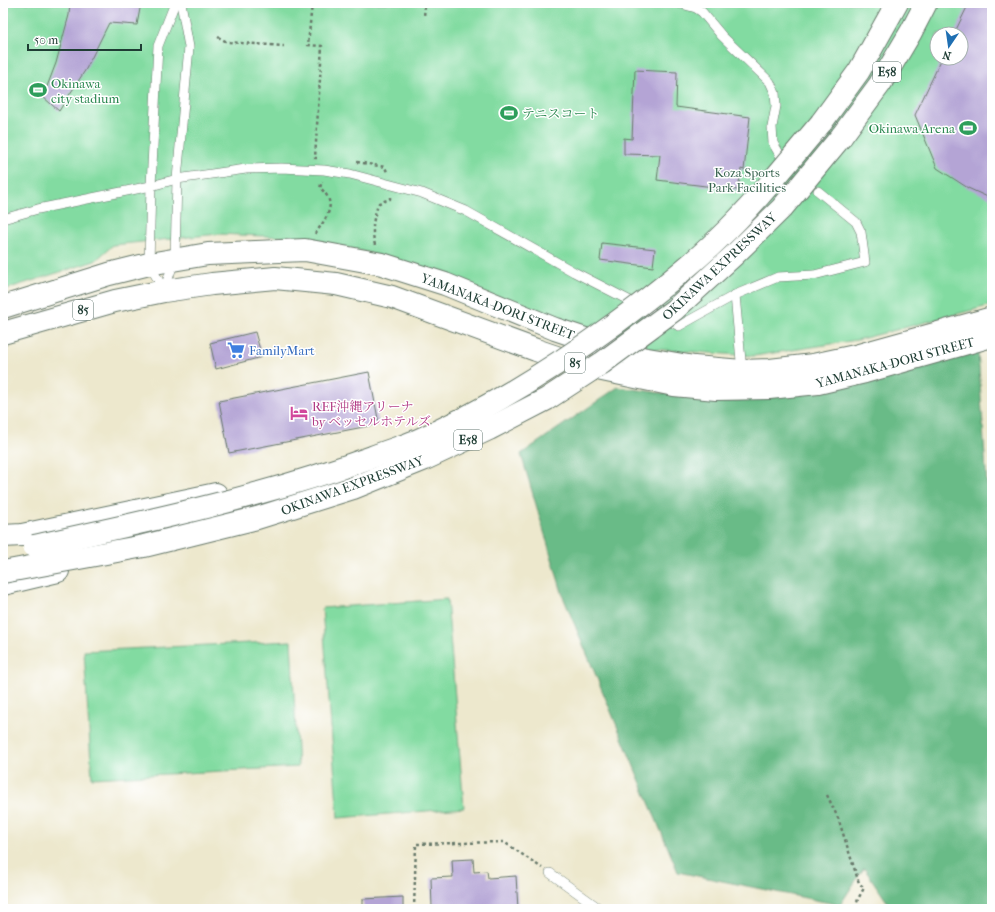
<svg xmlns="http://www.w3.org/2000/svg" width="995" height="912" font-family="'IM FELL French Canon','Noto Serif JP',serif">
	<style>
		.green { fill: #82dba1; stroke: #508c6a; fill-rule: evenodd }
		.forest { fill: #69bb87; stroke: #447c5e }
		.building { fill: #b4a4d5 }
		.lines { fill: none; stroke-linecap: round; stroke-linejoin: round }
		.lane-casing { stroke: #67796a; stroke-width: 10 }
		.primary-casing { stroke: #67796a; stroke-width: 24 }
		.highway-casing { stroke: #67796a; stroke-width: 24 }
		.path { stroke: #67796a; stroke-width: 2.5; stroke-dasharray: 3 3; stroke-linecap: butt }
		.lane { stroke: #fff; stroke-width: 9 }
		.primary { stroke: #fff; stroke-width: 22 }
		.highway { stroke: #fff; stroke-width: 22 }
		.highway-bridge-casing { stroke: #67796a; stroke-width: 24; stroke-linecap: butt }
		.highway-bridge { stroke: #fff; stroke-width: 22 }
		.labels { text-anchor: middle; stroke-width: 3; stroke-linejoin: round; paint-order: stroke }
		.shield { fill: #fff; stroke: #627771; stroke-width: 1 }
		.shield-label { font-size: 12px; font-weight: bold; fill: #1f3d34 }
		.leisure-label { font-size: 13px; fill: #27864d; stroke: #fff; text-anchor: start }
		.park-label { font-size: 13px; fill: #38644f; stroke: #fff }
		.street-label { font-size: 13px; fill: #1f3d34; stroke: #fff }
		.shop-label { font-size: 13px; fill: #366cbe; stroke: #fff; text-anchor: start }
		.hotel-label { font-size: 13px; fill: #b23c85; stroke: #fff; text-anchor: start }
	</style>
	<rect width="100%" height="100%" fill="#fff"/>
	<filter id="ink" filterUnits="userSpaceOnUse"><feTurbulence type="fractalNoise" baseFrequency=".025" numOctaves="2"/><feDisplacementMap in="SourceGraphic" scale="8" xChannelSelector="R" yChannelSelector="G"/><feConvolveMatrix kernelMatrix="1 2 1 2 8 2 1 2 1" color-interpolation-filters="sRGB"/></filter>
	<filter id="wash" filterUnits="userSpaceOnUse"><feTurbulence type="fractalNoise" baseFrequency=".012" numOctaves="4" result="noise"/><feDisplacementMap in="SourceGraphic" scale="16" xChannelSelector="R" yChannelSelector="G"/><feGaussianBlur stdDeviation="0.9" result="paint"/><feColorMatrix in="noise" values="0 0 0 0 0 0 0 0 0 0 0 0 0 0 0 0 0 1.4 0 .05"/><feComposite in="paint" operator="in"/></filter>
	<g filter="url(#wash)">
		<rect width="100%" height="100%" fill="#ede8cd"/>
		<g class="green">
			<path d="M 3,3 L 992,3 L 992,305 L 857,340 L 754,356 L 652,349 L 560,320 L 381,256 L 308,238 L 218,234 L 113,245 L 95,261 L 3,290 ZM 937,34 L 961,34 L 961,58 L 937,58 Z"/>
			<polygon points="447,599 464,808 338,818 322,608"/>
			<polygon points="291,641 298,767 92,778 84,651"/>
		</g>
		<polygon class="forest" points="978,352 987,487 992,497 992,909 892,909 864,868 840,905 678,872 564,599 521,454 618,387 726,402 860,382"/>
		<g id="blocks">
			<g class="building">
				<polygon points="70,3 141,3 137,25 109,23 86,69 59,111 43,97 56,63 69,15"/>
				<polygon points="969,3 992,3 992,199 968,188 937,168 915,115 942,58 961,58 961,34 954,34"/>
				<polygon points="635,70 677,72 676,107 750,117 744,170 741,169 738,190 657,180 660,155 624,154 624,138 632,139"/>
				<polygon points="602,243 655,249 653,267 600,260"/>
				<polygon points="255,332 262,357 216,369 210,343"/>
				<polygon points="369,372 379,424 229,453 219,401"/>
				<polygon points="473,859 474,872 487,871 488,878 516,876 518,909 442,909 442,907 432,907 431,878 453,877 452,860"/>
				<polygon points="403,897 403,909 363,909 363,899"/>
			</g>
		</g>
	</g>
	<g filter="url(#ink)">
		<use href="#blocks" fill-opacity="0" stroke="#67796a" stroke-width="1"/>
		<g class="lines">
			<g class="lane-casing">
				<g id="lane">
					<polyline points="678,3 696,8 702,12 722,36 770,82 775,93 776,106 772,127 773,143 780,155"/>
					<polyline points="3,219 38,209 151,186 177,179 246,169 281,168 324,170 350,174 422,193 466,211 574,272 679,326 735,295 778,277 814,275 865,262 861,232 856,222 818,191"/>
					<polyline points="164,290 149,264 151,186 158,46 175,3"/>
					<polyline points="164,290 175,259 177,179 189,47 181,3"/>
					<polyline points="735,295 742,372"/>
					<polyline points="550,873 600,909"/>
				</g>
			</g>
			<g class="primary-casing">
				<g id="primary">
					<polyline points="3,307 109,274 149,264 208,254 305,250 382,264 445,284 555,329 642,358 694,367 742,371 770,370 813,365 855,356 992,318"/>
					<polyline points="3,333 115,301 164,291 212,284 275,278 336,284 392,297 536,350 583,366 674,385 716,389 769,388 818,383 865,372 992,336"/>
				</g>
			</g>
			<g class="highway-casing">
				<g id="highway">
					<polyline points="821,123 859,71 897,3"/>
					<polyline points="841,137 880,84 911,32 926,3"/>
					<polyline points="3,536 22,535 216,494"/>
					<polyline points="3,584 58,571"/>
				</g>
			</g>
			<g class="path">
				<polyline points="312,3 308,45 322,46 315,158 317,158"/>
				<polyline points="415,3 425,4 424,17"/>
				<polyline points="218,37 227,42 284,46"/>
				<polyline points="357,162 385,167 387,172"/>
				<path d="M 315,234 C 326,218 339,204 320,188 L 322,181"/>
				<path d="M 375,245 C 371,230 373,217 379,203 L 390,199 L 390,197"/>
				<polyline points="827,795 838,818 859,883 864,888 858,899 855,909"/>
				<polyline points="414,909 416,844 504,842 542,868"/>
			</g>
			<use href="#lane" class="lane"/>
			<use href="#primary" class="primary"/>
			<use href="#highway" class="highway"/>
			<g class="highway-bridge-casing">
				<g id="highway-bridge">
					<path d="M 34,546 C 149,521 263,497 372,457 C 387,451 401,447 416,441 C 488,410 554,368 617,322 C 652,296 686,270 717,240 C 755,204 787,163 821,123"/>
					<polyline points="3,572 144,546 257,518 353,488 425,459 489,429 547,399 602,363 674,310 733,256 782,208 841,137"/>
				</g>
			</g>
			<use href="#highway-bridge" class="highway-bridge"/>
		</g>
	</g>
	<defs>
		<g id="stadium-bare" transform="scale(1.38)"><path d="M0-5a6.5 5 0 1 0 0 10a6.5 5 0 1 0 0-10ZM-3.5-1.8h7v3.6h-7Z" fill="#2e9e5b" stroke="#fff" stroke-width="2.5" paint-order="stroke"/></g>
		<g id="supermarket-bare" transform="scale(1.38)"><path d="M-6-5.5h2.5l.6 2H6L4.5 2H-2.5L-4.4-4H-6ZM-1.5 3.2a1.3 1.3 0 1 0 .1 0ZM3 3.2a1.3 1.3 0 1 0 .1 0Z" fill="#3f7fe0" stroke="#fff" stroke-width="2.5" paint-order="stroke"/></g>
		<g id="hotel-bare" transform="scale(1.38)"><path d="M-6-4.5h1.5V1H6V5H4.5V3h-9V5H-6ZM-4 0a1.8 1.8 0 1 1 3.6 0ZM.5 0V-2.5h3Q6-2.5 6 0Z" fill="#d1479c" stroke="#fff" stroke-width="2.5" paint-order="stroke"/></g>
	</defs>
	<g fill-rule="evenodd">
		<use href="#stadium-bare" x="38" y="90"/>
		<use href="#stadium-bare" x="509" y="113"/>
		<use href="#stadium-bare" x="968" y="128"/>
		<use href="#supermarket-bare" x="236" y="350"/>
		<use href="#hotel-bare" x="299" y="413"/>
	</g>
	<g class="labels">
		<g class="shield">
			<rect x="873" y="62" width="28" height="20" rx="3"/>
			<rect x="73" y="300" width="20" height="20" rx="3"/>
			<rect x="565" y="353" width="20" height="20" rx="3"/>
			<rect x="454" y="430" width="28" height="20" rx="3"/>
		</g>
		<g class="shield-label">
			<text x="887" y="76">E58</text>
			<text x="83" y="314">85</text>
			<text x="575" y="367">85</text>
			<text x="468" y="444">E58</text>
		</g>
		<g class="leisure-label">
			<text x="51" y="88">Okinawa<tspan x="51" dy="15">city stadium</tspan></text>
			<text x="522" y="118">テニスコート</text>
			<text x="955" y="133" text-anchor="end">Okinawa Arena</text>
		</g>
		<g class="park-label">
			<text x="747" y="177">Koza Sports<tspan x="747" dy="15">Park Facilities</tspan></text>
		</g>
		<g class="street-label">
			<text transform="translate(719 266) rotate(-43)" y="5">OKINAWA EXPRESSWAY</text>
			<text transform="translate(498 306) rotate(21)" y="5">YAMANAKA-DORI STREET</text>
			<text transform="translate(895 362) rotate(-15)" y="5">YAMANAKA-DORI STREET</text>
			<text transform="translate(352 485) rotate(-20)" y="5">OKINAWA EXPRESSWAY</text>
		</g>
		<g class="shop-label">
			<text x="249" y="355">FamilyMart</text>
		</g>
		<g class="hotel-label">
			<text x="312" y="411">REF沖縄アリーナ<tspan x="312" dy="15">by ベッセルホテルズ</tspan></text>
		</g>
	</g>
	<rect width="995" height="912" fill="none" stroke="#fff" stroke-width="16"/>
	<g transform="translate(949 46) rotate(193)"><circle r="19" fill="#ffffff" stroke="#a5b1ae"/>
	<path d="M0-3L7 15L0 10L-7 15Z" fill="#1f6fb2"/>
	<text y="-6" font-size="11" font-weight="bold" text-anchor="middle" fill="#1f3d34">N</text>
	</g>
	<path d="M28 44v6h113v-6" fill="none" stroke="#1f3d34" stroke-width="2"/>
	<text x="34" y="44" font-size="12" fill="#1f3d34" stroke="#ffffff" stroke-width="3" paint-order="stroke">50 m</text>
</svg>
